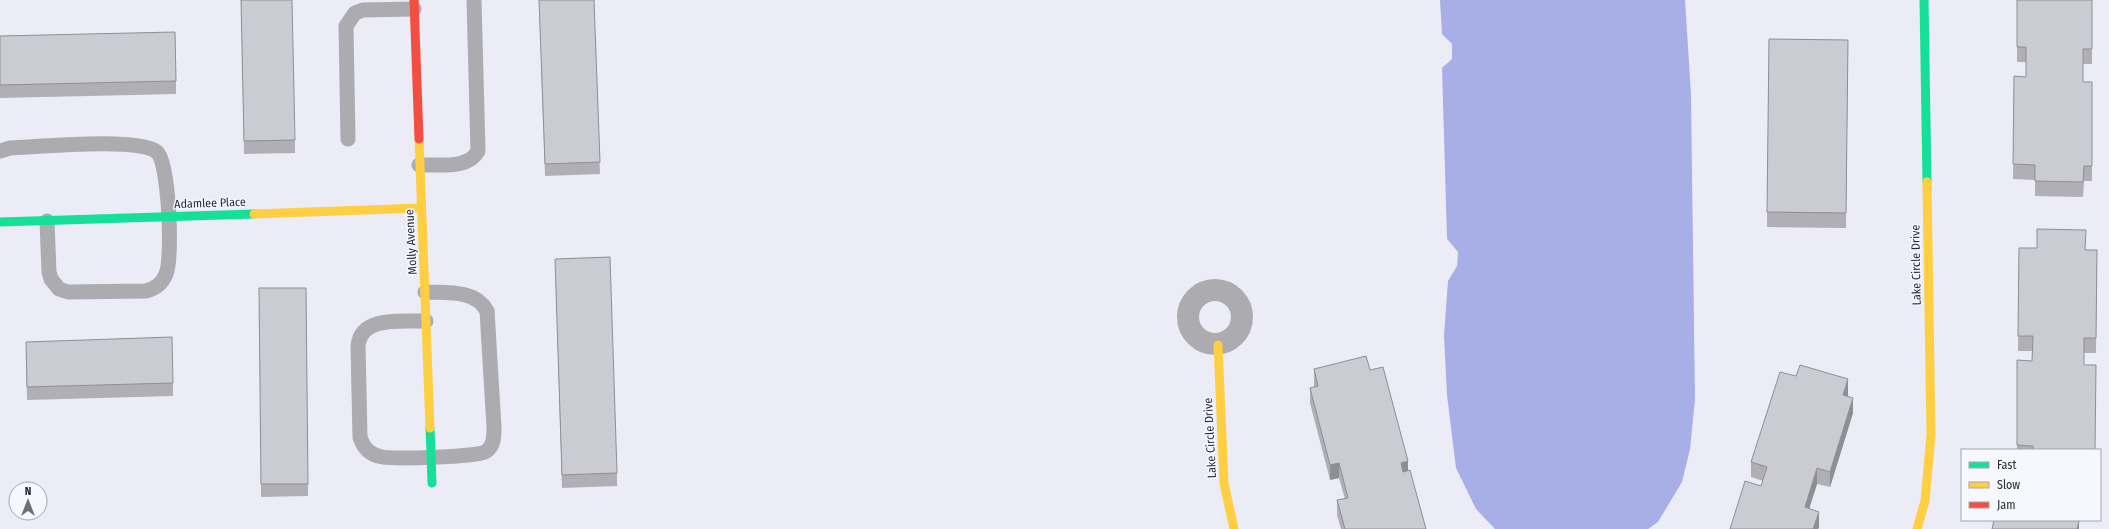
<svg xmlns="http://www.w3.org/2000/svg" width="2109" height="529" font-family="'Fira Sans Condensed',sans-serif">
	<style>
		.water { fill: #a8aee6 }
		.lines { fill: none; stroke-linecap: round; stroke-linejoin: round }
		.lane { stroke: #ababb0; stroke-width: 15 }
		.street { stroke: #ababb0; stroke-width: 22 }
		.fast { stroke: #16e098; stroke-width: 9 }
		.slow { stroke: #ffcf43; stroke-width: 9 }
		.jam { stroke: #f24e42; stroke-width: 9 }
		.wall { fill: #afafb5 }
		.shaded-wall { fill: #8e8f94 }
		.building { fill: #cbccd3; stroke: #8e8f94 }
		.labels { text-anchor: middle; stroke-width: 3; stroke-linejoin: round; paint-order: stroke }
		.street-label { font-size: 12px; fill: #292a31; stroke: #f6f7ff }
	</style>
	<rect width="100%" height="100%" fill="#ebecf6"/>
	<polygon class="water" points="1440,0 1685,0 1691,95 1695,399 1690,449 1682,482 1658,522 1648,529 1495,529 1476,509 1456,468 1447,395 1444,335 1448,281 1457,266 1458,252 1447,239 1442,68 1452,59 1452,44 1442,34"/>
	<g class="lines">
		<g class="lane">
			<polyline points="348,139 346,26 355,13 363,10 414,9"/>
			<path d="M 0,151 L 10,148 C 38,147 138,137 157,152 C 169,162 173,259 166,274 C 162,284 156,288 146,291 L 68,292 L 59,289 L 51,279 L 49,272 L 47,221"/>
			<path d="M 419,165 C 438,164 468,170 478,151 L 474,0"/>
			<path d="M 425,292 C 446,293 475,289 487,311 L 494,427 C 494,437 494,447 485,452 C 476,457 389,460 378,456 C 368,453 363,447 360,437 L 358,346 C 361,315 403,322 426,321"/>
		</g>
		<circle class="street" cx="1215" cy="317" r="27"/>
		<g class="fast">
			<polyline points="1924,0 1927,182"/>
			<polyline points="0,222 254,214"/>
			<polyline points="430,428 432,483"/>
		</g>
		<g class="slow">
			<polyline points="419,139 430,428"/>
			<polyline points="254,214 421,208"/>
			<polyline points="1218,345 1224,483 1234,529"/>
			<polyline points="1917,529 1925,501 1931,435 1927,182"/>
		</g>
		<polyline class="jam" points="414,0 419,139"/>
	</g>
	<g class="wall">
		<polygon points="241,0 295,140 295,153 244,154"/>
		<polygon points="539,0 594,0 600,174 545,176"/>
		<polygon points="2017,0 2092,0 2092,64 2083,64 2083,82 2092,82 2092,181 2084,181 2083,197 2035,196 2035,180 2013,179 2014,76 2026,77 2026,62 2017,62"/>
		<polygon points="0,36 176,81 176,94 0,98"/>
		<polygon points="1769,39 1848,40 1846,228 1767,227"/>
		<polygon points="2019,248 2097,250 2096,353 2084,353 2084,365 2095,450 2017,450 2017,360 2032,361 2032,351 2018,351"/>
		<polygon points="555,259 617,473 617,486 562,488"/>
		<polygon points="259,288 306,288 308,496 261,497"/>
		<polygon points="26,342 173,383 173,396 27,400"/>
		<polygon points="1314,369 1370,370 1408,471 1426,529 1341,529 1337,515 1337,500 1345,499 1339,478 1330,480 1310,403 1310,388 1314,387"/>
		<polygon points="1848,395 1847,396 1853,413 1830,487 1817,484 1809,508 1819,527 1818,529 1730,529 1761,486 1763,481 1751,477 1751,462"/>
	</g>
	<g class="shaded-wall">
		<polygon points="1848,379 1848,395 1843,410 1843,395"/>
		<polygon points="1853,398 1853,413 1830,487 1830,472"/>
		<polygon points="1408,461 1408,476 1401,478 1401,463"/>
		<polygon points="1339,463 1339,478 1330,480 1330,465"/>
		<polygon points="1817,468 1817,484 1805,522 1805,507"/>
		<polygon points="1819,512 1819,527 1818,529 1813,529"/>
		<polygon points="2079,521 2079,529 2077,529"/>
	</g>
	<g class="building">
		<polygon points="241,0 292,0 295,140 244,141"/>
		<polygon points="539,0 594,0 600,162 545,164"/>
		<polygon points="2017,0 2092,0 2092,49 2083,49 2083,82 2092,82 2092,166 2084,166 2083,182 2035,181 2035,165 2013,164 2014,76 2026,77 2026,47 2017,47"/>
		<polygon points="175,32 176,81 0,85 0,36"/>
		<polygon points="1769,39 1848,40 1846,213 1767,212"/>
		<polygon points="2037,229 2086,230 2085,250 2097,250 2096,338 2084,338 2084,365 2096,365 2095,450 2033,450 2033,446 2017,445 2017,360 2032,361 2033,336 2018,336 2019,248 2037,248"/>
		<polygon points="610,257 617,473 562,475 555,259"/>
		<polygon points="259,288 306,288 308,484 261,484"/>
		<polygon points="172,337 173,383 27,387 26,342"/>
		<polygon points="1366,356 1370,370 1383,367 1408,461 1401,463 1403,472 1410,470 1426,529 1345,529 1337,500 1348,498 1339,463 1330,465 1310,388 1318,386 1314,369"/>
		<polygon points="1800,365 1848,379 1843,395 1853,398 1830,472 1817,468 1805,507 1819,512 1813,529 1730,529 1745,481 1761,486 1767,467 1751,462 1780,372 1796,376"/>
		<polygon points="1994,520 2076,520 2079,521 2077,529 1992,529"/>
	</g>
	<g class="labels">
		<g class="street-label">
			<text transform="translate(210 203) rotate(-2)" y="4">Adamlee Place</text>
			<text transform="translate(411 242) rotate(-93)" y="4">Molly Avenue</text>
			<text transform="translate(1916 265) rotate(-91)" y="4">Lake Circle Drive</text>
			<text transform="translate(1210 438) rotate(-93)" y="4">Lake Circle Drive</text>
		</g>
	</g>
	<rect x="1961" y="449" width="140" height="72" fill="#f6f7ff" stroke="#a4a5ad"/>
	<rect x="1969" y="462" width="20" height="6" fill="#16e098" stroke="#a4a5ad"/>
	<text x="1997" y="469" font-size="12" fill="#292a31">Fast</text>
	<rect x="1969" y="482" width="20" height="6" fill="#ffcf43" stroke="#a4a5ad"/>
	<text x="1997" y="489" font-size="12" fill="#292a31">Slow</text>
	<rect x="1969" y="502" width="20" height="6" fill="#f24e42" stroke="#a4a5ad"/>
	<text x="1997" y="509" font-size="12" fill="#292a31">Jam</text>
	<g transform="translate(28 501)"><circle r="19" fill="#f6f7ff" stroke="#a4a5ad"/>
	<path d="M0-3L7 15L0 10L-7 15Z" fill="#6d6e76"/>
	<text y="-6" font-size="11" font-weight="bold" text-anchor="middle" fill="#292a31">N</text>
	</g>
</svg>
